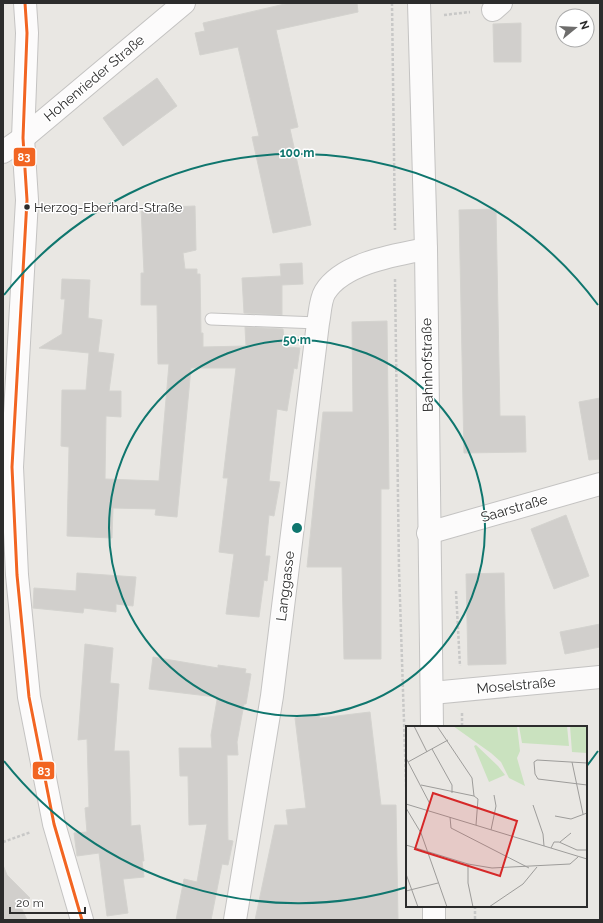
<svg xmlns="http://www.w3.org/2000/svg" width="603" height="923" font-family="Raleway,sans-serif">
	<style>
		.building { fill: #d1cfcc; stroke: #d4d3cf }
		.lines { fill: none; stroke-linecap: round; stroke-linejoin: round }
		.service-casing { stroke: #c4c3c2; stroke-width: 13 }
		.minor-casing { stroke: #c4c3c2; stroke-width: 24 }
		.tertiary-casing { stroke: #c4c3c2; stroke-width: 24 }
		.path { stroke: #c8c8c7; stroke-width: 2.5; stroke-dasharray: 3 2; stroke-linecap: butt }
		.service { stroke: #fcfbfb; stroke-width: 11 }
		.minor { stroke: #fcfbfb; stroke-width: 22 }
		.tertiary { stroke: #fcfbfb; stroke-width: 22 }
		.bus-1-casing { stroke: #fff; stroke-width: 6 }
		.bus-1 { stroke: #f26522; stroke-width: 3 }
		.ring { fill: none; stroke: #0f766e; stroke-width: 2 }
		.bus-dot { fill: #2c2c2c; stroke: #fff; stroke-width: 1.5 }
		.labels { text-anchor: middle; stroke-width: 3; stroke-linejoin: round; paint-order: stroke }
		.bus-label { font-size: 13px; fill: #2c2c2c; stroke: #fff; text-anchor: start }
		.street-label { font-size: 14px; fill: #2c2c2c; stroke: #fff }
		.inset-road { fill: none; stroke: #9d9c9a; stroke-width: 1 }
		.view { fill: #d62828; fill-opacity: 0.15; stroke: #d62828; stroke-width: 2 }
		.inset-edge { fill: none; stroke: #2c2c2c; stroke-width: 2 }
		.centre { fill: #0f766e; stroke: #fff; stroke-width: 2 }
		.ring-label { font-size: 12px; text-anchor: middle; font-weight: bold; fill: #0f766e; stroke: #fff; stroke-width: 3; stroke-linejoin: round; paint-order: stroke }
		.line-badge { stroke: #fff; stroke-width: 1.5 }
		.badge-label { font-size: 11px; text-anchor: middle; font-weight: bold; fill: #fff }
	</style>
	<rect width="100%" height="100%" fill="#e9e7e3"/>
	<g class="building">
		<polygon points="289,3 357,3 358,12 276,30 298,127 290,129 311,225 273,233 252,137 259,136 238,47 200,55 195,33 205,31 203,23"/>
		<polygon points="521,23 521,62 494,62 493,24"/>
		<polygon points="157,78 177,106 123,146 103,118"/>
		<polygon points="195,206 196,250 183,253 185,269 197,269 197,274 200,274 201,333 203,333 203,347 246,346 245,327 283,329 285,347 300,348 297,369 294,368 287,411 277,409 269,481 280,482 274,516 269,515 265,556 270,556 267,581 264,580 259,617 226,614 234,554 219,552 228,478 223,478 236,368 191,368 177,517 155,515 156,509 113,508 112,538 67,536 69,447 61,446 62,390 86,390 89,353 39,348 62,334 65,299 61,299 62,279 90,280 88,318 102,320 98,352 114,354 109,391 121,391 121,417 106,416 105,479 159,481 169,364 158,364 157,305 141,305 141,273 144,273 141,208"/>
		<polygon points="496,209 500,416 525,416 526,452 464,453 459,210"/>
		<polygon points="302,263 303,284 282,285 282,315 244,313 242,278 281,276 280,264"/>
		<polygon points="387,321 389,489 381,489 381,659 344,659 342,567 307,567 323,412 353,412 352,322"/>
		<polygon points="600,398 600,459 589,460 579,402"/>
		<polygon points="566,515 589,576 554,589 531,529"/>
		<polygon points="77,573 136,577 133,606 116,604 116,612 84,608 83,613 33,608 34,588 76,591"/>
		<polygon points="504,573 506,664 468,665 466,574"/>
		<polygon points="600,624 600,647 565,654 560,632"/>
		<polygon points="85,644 113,648 110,683 119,684 114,751 129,751 131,826 140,825 144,861 142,861 144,877 123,879 128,913 107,916 99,853 77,856 74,833 87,832 85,808 89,807 87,739 78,740"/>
		<polygon points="153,657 218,668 218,665 246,669 245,673 251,674 246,704 244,704 237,742 238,755 227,755 228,840 233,841 228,865 222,864 211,920 176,920 184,879 197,882 207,824 189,825 188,776 180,776 179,748 212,748 211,735 217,700 216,697 149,689"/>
		<polygon points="370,712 381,805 396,805 398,920 255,920 275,825 288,825 286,810 306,808 295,718 319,715 320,718"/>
		<polygon points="3,865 7,875 30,898 21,907 27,920 3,920"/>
	</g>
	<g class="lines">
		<g class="service-casing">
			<polyline id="service" points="211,319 318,323"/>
		</g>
		<g class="minor-casing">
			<g id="minor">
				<polyline points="25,3 27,33 23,138 27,200 12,467 17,575 29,697 54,824 82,920"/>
				<polyline points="493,10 501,3"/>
				<polyline points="3,152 23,138 184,3"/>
				<polyline points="428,533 600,484"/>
				<polyline points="432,693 600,677"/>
				<path d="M 235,920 L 272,696 L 318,323 C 320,314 320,300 325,292 C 343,263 395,255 426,249"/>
			</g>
		</g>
		<g class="tertiary-casing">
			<g id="tertiary">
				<polyline points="419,3 426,249 432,727"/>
				<polyline points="434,906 434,920"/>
			</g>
		</g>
		<g class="path">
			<polyline points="392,3 395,230"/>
			<polyline points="444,15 470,12"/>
			<polyline points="395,279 399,569 407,813"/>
			<polyline points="456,591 460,666"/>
			<polyline points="462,713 462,727"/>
			<polyline points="3,842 31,832"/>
			<polyline points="475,906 475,920"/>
		</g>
		<use href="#service" class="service"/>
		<use href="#minor" class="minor"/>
		<use href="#tertiary" class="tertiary"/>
		<g class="bus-1-casing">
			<polyline id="bus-1" points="25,3 27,33 23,138 27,200 12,467 17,575 29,697 54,824 82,920"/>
		</g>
		<use href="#bus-1" class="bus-1"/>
	</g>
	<g class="ring">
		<circle cx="297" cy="528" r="188"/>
		<path d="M598 751A375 375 0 0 1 586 767M407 887A375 375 0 0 1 4 761M4 295A375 375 0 0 1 598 305"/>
	</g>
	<circle class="bus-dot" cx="27" cy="207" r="3.5"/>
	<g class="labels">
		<g class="bus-label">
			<text x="34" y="212">Herzog-Eberhard-Straße</text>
		</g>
		<g class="street-label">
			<text transform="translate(94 78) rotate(-40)" y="5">Hohenrieder Straße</text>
			<text transform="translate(427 365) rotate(-91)" y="5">Bahnhofstraße</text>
			<text transform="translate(514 508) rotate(-16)" y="5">Saarstraße</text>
			<text transform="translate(285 586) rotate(-83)" y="5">Langgasse</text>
			<text transform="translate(516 685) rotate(-5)" y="5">Moselstraße</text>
		</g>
	</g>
	<g transform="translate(406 726)">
		<rect width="181" height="181" fill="#e9e7e3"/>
		<path d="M 47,0 L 111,0 L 114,25 L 111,32 L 119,60 L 103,52 L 95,36 L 85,27 ZM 113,0 L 161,0 L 163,20 L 116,17 ZM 164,0 L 181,0 L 181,27 L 166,26 ZM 70,19 L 92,40 L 99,49 L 83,56 L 68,20 Z" fill="#cae2bf"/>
		<path class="inset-road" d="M 8,0 L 21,26M 31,0 L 66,52 L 68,70 L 72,73 L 70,99M 26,23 L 46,59 L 46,67M 0,32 L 24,78M 2,36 L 42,14M 166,36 L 177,88M 181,37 L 131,34 L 128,36 L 129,48 L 132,53 L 181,59M 15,59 L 68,70M 0,78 L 181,133M 127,79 L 137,108 L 138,120M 0,82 L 15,107 L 41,181M 149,90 L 165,93 L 181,87M 44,91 L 45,102 L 123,142M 85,104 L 90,80 L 88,69M 154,116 L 165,107M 0,119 L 62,138 L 86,142 L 164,138 L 172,131M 145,122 L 148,116 L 153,116 L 171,124 L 181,124M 62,138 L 62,157 L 67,181M 0,148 L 12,181M 0,165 L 32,157M 83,181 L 117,158 L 131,141"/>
		<path class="view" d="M 27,67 L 111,95 L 94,150 L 9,123 Z"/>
		<rect width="181" height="181" class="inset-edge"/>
	</g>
	<circle cx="297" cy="528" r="6" class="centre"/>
	<g class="ring-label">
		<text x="297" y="157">100 m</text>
		<text x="297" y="344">50 m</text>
	</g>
	<g class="line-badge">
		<rect x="13" y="147" width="23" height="20" rx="4" fill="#f26522"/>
		<rect x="32" y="761" width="23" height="19" rx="4" fill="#f26522"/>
	</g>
	<g class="badge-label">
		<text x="24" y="161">83</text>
		<text x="44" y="775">83</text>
	</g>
	<rect width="603" height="923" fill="none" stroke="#2c2c2c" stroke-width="8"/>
	<g transform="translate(575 28) rotate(72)"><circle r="19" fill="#ffffff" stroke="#ababab"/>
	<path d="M0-3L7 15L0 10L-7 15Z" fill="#6e6d6c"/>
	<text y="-6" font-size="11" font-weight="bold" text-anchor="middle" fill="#2c2c2c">N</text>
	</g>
	<path d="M10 907v6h75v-6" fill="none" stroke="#2c2c2c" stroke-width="2"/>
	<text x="16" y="907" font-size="12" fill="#2c2c2c" stroke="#ffffff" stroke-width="3" paint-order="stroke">20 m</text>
</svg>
